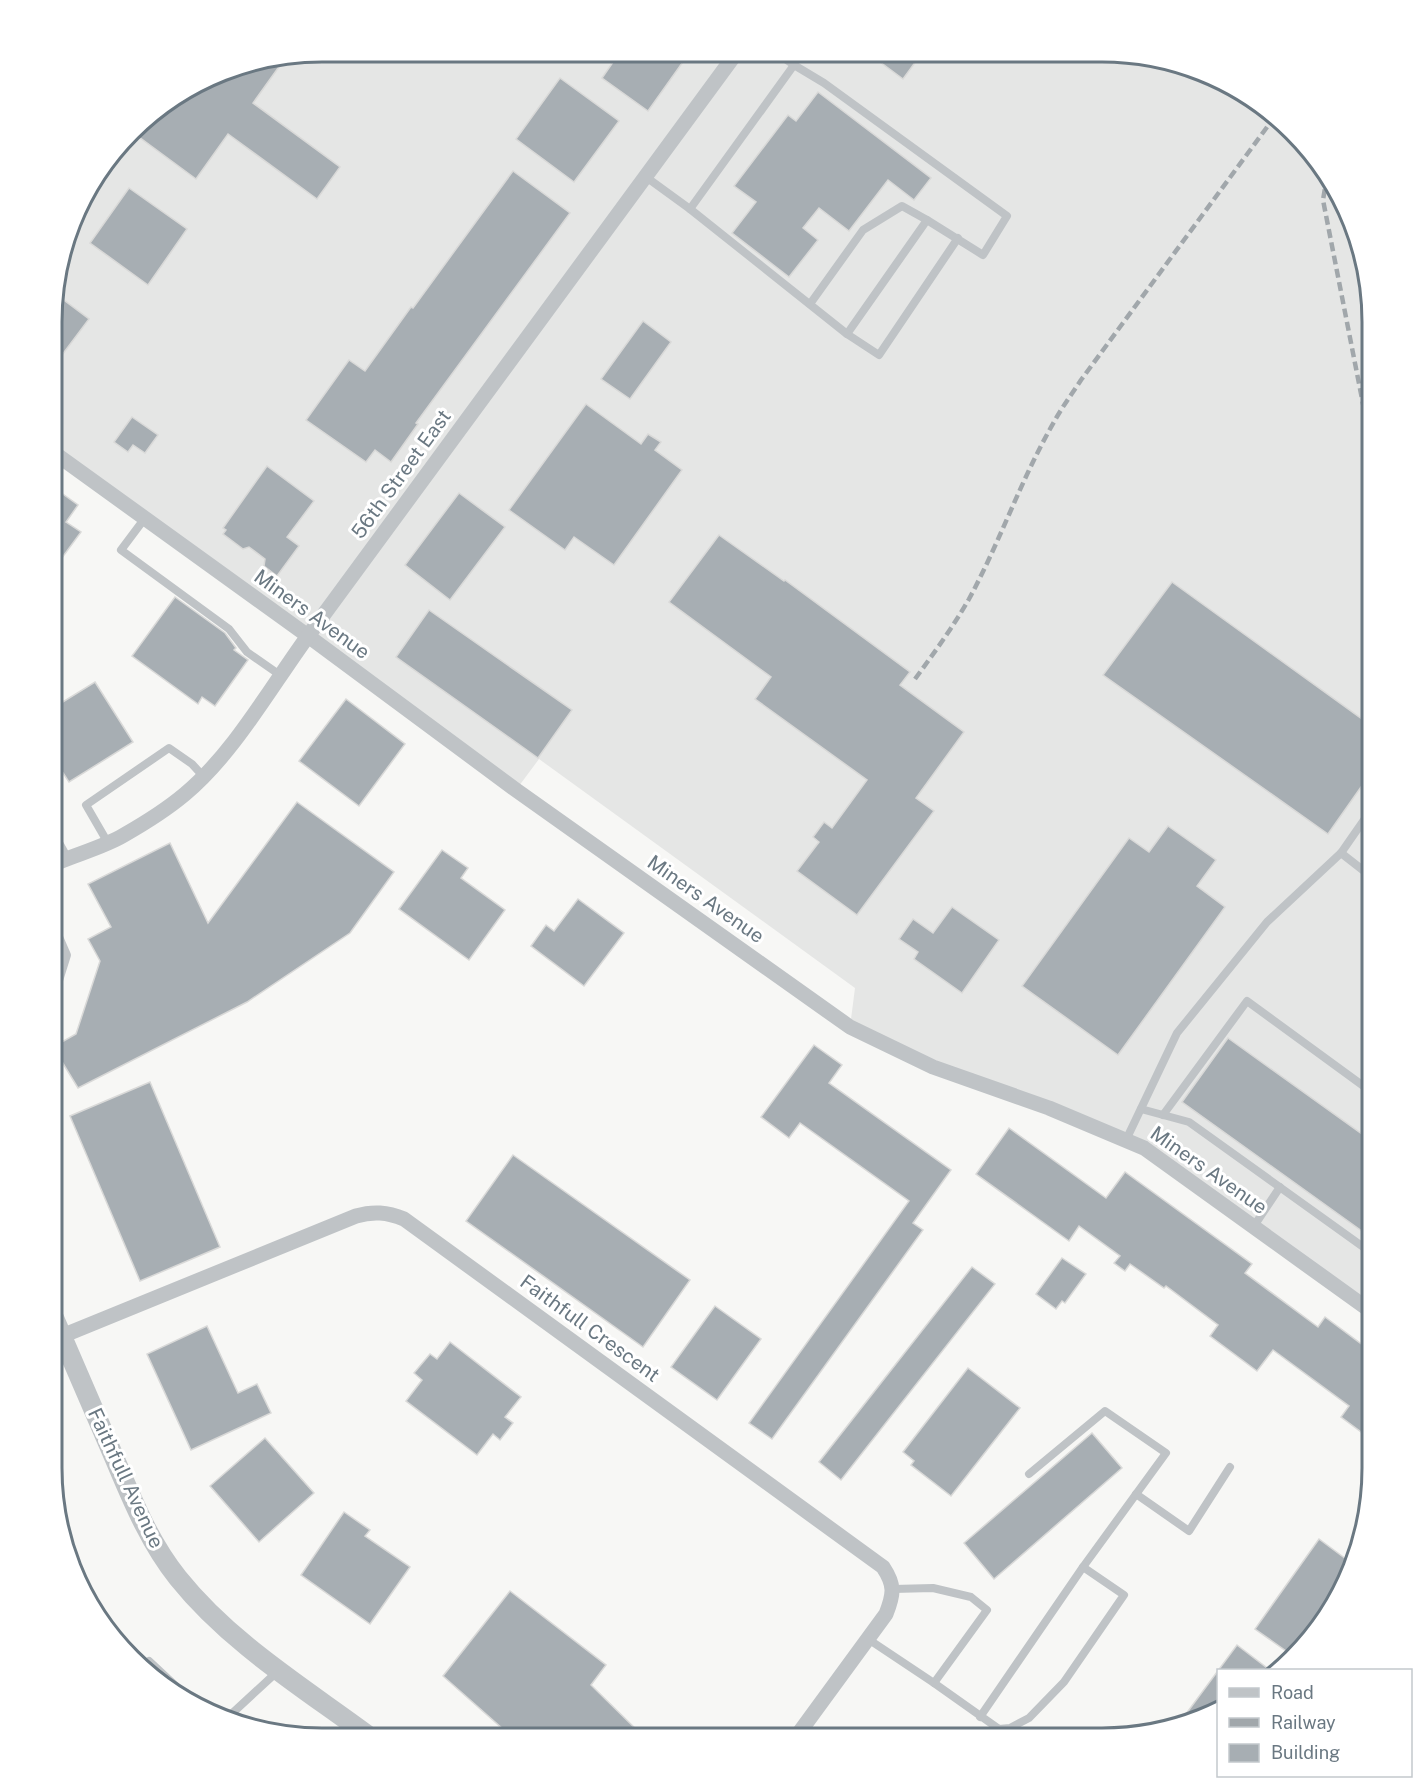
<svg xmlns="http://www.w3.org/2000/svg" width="1424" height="1789" font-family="'Public Sans',sans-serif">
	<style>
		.built { fill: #e5e6e5 }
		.building { fill: #a7aeb3; stroke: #d9d9d8; stroke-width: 1.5 }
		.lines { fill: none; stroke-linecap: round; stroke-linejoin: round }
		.service { stroke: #bfc3c6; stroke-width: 8 }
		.minor { stroke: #bfc3c6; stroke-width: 15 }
		.tertiary { stroke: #bfc3c6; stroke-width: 20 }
		.rail { stroke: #a1a7ab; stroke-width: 4.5; stroke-dasharray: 9 4.5; stroke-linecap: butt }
		.labels { text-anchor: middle; stroke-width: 6; stroke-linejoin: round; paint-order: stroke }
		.street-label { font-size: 20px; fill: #6a7882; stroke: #fff }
		.rim { fill: none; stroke: #6a7882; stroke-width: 3 }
	</style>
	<rect width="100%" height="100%" fill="#f7f7f5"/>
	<polygon class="built" points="322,51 1138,53 1253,97 1337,187 1364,251 1373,321 1372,1312 1144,1148 850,1027 855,988 539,759 516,790 53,452 53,286 87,187 143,118 234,65"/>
	<g class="building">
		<polygon points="620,52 690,52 648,111 602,78"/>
		<polygon points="868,53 922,53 903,79"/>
		<polygon points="286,57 253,103 340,167 317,199 228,134 196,179 139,137 159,109 234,65"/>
		<polygon points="560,78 619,121 574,182 516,139"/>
		<polygon points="818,92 931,178 914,200 888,180 849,231 819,208 803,228 818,240 789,277 732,233 756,202 734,186 788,115 796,121"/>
		<polygon points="513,171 570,213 416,423 418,424 391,462 375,450 366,462 306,420 349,360 365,371 411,307 413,308"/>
		<polygon points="129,188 187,229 148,285 90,243"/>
		<polygon points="53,292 89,319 53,367"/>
		<polygon points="643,321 671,342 630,399 601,379"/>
		<polygon points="586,404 641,444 648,434 661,442 655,450 682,470 614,565 574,537 565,550 509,510"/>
		<polygon points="132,417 158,435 145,453 133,445 128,452 114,442"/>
		<polygon points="267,466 314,501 287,537 299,546 277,576 264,566 265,559 249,547 243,549 223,534 226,530 223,528"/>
		<polygon points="53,487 78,505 66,522 81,532 53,570"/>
		<polygon points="459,493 505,527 450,600 405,565"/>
		<polygon points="719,535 784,581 785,580 910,672 900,685 964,732 916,798 934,811 857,915 797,871 819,842 813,837 824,822 832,828 867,780 755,699 771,677 669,602"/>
		<polygon points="1172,582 1373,727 1373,770 1328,834 1103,675"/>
		<polygon points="175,597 225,633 236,648 234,650 248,660 215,706 202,697 198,704 132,656"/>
		<polygon points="429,610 572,710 538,758 396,657"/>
		<polygon points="95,682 133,742 69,782 52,756 53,708"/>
		<polygon points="346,699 405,744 359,806 299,761"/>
		<polygon points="297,802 394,872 350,933 247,1002 78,1088 53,1047 76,1034 100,961 88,939 111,927 88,884 170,843 208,923"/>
		<polygon points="1168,826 1216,860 1197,886 1225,907 1118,1055 1022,986 1129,838 1149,852"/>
		<polygon points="442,850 468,868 461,878 505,910 469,960 399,909"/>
		<polygon points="578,899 624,933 584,986 531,946 546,925 554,931"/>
		<polygon points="952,907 999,940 962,993 914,959 918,952 899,939 913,919 933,933"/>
		<polygon points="1228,1038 1373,1142 1373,1239 1182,1102"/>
		<polygon points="814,1045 842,1065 829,1083 951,1170 913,1223 923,1230 772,1439 749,1423 909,1201 800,1123 789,1138 761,1117"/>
		<polygon points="150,1082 220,1247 140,1281 70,1116"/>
		<polygon points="1009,1128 1106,1198 1125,1172 1252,1264 1245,1273 1318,1327 1325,1317 1372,1352 1372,1440 1341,1417 1349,1406 1273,1350 1257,1371 1210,1336 1218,1325 1166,1286 1164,1288 1130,1264 1125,1271 1114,1263 1120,1256 1079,1226 1069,1241 976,1174"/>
		<polygon points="513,1155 690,1280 643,1347 466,1221"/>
		<polygon points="1062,1258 1086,1274 1065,1303 1062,1301 1056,1309 1036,1294"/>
		<polygon points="972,1267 995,1284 841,1480 819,1462"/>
		<polygon points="715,1306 761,1339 717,1400 671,1367"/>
		<polygon points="207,1326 238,1393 257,1384 271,1413 191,1450 147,1354"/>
		<polygon points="450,1342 521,1397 505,1417 513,1423 500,1440 493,1434 477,1455 406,1401 422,1380 414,1373 430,1354 437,1359"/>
		<polygon points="968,1368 1020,1408 951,1496 911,1465 914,1461 903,1452"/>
		<polygon points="1092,1433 1122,1468 994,1579 964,1543"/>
		<polygon points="265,1438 314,1493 259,1542 210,1486"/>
		<polygon points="344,1512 370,1530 365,1536 410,1567 370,1624 301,1575"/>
		<polygon points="1319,1539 1354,1565 1328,1617 1289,1653 1255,1629"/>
		<polygon points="510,1591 606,1665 591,1685 644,1737 512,1737 443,1676"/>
		<polygon points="1237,1645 1271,1671 1218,1671 1218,1708 1183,1718"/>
	</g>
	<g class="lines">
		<g class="service">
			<polyline points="794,65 824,83 1007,216 983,255 927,220 847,334 879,355 958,238"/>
			<polyline points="646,177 690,209 794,65 775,52"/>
			<polyline points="690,209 847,334"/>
			<polyline points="810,304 863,230 902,206 927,220"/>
			<polyline points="145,518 121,550 229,629 247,652 280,675"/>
			<polyline points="52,830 67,857"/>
			<polyline points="108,843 86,805 169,748 192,764 203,776"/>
			<polyline points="1341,853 1373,878"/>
			<polyline points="52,1003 67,955 54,925"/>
			<polyline points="1141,1109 1189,1122 1373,1254"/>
			<polyline points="1163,1115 1247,1001 1373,1093"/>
			<polyline points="1126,1140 1177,1033 1267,922 1341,853 1373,807"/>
			<polyline points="1254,1226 1280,1187"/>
			<polyline points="1029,1474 1105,1411 1166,1453 1083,1567"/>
			<polyline points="1136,1494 1189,1531 1230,1467"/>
			<polyline points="868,1639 934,1683 987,1610 971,1597 933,1588 893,1589"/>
			<polyline points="145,1664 149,1661 195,1704"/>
			<polyline points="934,1683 999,1729 1010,1728 1029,1718 1064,1682 1124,1595 1083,1567 980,1717"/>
			<polyline points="226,1719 278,1671"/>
			<polyline points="336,1737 350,1724"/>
		</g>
		<g class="minor">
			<polyline points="53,452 308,636 516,790 850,1027 933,1067 1049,1108 1144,1148 1372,1312"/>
			<path d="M 52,865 C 76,854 102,848 124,835 C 145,823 166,810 185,794 C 234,753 270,688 308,636 L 737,52"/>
			<path d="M 62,1336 L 356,1216 C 373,1211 387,1212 404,1219 L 883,1567 C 895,1585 894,1594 886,1614 L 796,1737"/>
		</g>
		<path class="tertiary" d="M 51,1311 C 72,1360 93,1408 114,1457 C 132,1499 149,1542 178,1578 C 230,1643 304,1688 370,1737"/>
		<g class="rail">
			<polyline points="1327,176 1323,200 1373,455"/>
			<path d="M 915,679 C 934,653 953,627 969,599 C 1000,542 1021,479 1054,422 C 1062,407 1072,394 1081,380 L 1273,119"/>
		</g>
	</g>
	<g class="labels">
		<g class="street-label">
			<text transform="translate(401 474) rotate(-54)" y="7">56th Street East</text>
			<text transform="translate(312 614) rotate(36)" y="7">Miners Avenue</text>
			<text transform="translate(706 899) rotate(35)" y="7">Miners Avenue</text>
			<text transform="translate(1209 1170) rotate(35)" y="7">Miners Avenue</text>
			<text transform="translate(590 1328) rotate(36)" y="7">Faithfull Crescent</text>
			<text transform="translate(126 1478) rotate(65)" y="7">Faithfull Avenue</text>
		</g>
	</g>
	<path d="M0 0H1424V1789H0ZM322 62H1102A260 260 0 0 1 1362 322V1468A260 260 0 0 1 1102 1728H322A260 260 0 0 1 62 1468V322A260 260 0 0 1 322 62Z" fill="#fff" fill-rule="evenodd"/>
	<path class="rim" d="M322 62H1102A260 260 0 0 1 1362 322V1468A260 260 0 0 1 1102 1728H322A260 260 0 0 1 62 1468V322A260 260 0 0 1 322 62Z"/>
	<rect x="1217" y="1669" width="195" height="108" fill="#ffffff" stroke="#c3c9cd" stroke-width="1.5"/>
	<rect x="1229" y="1688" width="30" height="9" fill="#bfc3c6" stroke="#c3c9cd" stroke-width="1.5"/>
	<text x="1271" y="1699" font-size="18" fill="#6a7882">Road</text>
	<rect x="1229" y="1718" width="30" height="9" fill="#a1a7ab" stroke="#c3c9cd" stroke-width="1.5"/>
	<text x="1271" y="1729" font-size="18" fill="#6a7882">Railway</text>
	<rect x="1229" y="1744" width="30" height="18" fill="#a7aeb3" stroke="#c3c9cd" stroke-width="1.5"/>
	<text x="1271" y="1759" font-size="18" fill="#6a7882">Building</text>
</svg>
